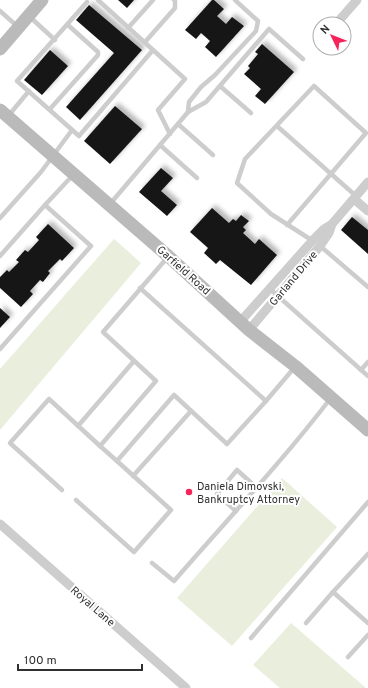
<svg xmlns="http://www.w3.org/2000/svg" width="368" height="688" font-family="Overpass,sans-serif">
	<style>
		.green { fill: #eaeedd }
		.building { fill: #171717; filter: url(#shadow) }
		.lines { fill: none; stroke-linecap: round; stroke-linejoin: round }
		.lane { stroke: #cdcdcd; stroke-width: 4.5 }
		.street { stroke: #cdcdcd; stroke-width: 9 }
		.secondary { stroke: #bababa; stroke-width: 13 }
		.poi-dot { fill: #f6235b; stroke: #fff; stroke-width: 1.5 }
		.labels { text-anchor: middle; stroke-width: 4; stroke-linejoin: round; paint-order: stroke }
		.street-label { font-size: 11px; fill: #303030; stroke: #fff }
		.poi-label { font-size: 11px; fill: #303030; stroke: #fff; text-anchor: start }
	</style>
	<defs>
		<filter id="shadow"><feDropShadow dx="3.5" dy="-3.5" stdDeviation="2" flood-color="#0004"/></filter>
	</defs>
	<rect width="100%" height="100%" fill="#fff"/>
	<g class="green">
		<polygon points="114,239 141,263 0,430 0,369"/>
		<polygon points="282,478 337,527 232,646 177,598"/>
		<polygon points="291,623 366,688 280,688 253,665"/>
	</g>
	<g class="building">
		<polygon points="118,0 134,0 127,8"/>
		<polygon points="212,0 214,0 224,9 217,16 226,24 232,17 244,26 216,57 205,47 210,41 201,33 196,39 185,30"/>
		<polygon points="89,5 142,50 80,120 66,107 114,53 76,20"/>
		<polygon points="262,44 294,72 265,104 255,96 261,89 244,74 250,68 248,66 258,54 255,52"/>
		<polygon points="50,50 68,66 42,95 24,80"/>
		<polygon points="115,106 142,129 110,164 84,141"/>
		<polygon points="161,168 173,178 161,191 177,205 167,216 139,192"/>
		<polygon points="212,208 229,223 233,219 236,221 241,215 249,221 243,227 246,230 243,233 255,244 259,239 277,255 251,285 220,260 216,264 204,253 208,248 190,232"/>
		<polygon points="352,217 368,230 368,254 341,230"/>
		<polygon points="48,224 74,248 62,261 60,259 48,271 50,273 43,282 40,280 30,291 33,294 21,307 0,288 0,277 7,270 9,272 19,262 16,260 25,250 28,252 39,240 36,237"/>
		<polygon points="0,308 10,317 0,328"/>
	</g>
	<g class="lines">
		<g class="lane">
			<polyline points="98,0 185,79 158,110 170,134"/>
			<polyline points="87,2 17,81 79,136 153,50"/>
			<polyline points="0,11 17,26"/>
			<polyline points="30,17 55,40"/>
			<polyline points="128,28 153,0"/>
			<polyline points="145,42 175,8 175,1 174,0"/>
			<polyline points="220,86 251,113"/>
			<polyline points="50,109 98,55 98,52 68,25"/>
			<polyline points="188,112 189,102 201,87 215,75 256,31 258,21 235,0"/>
			<polyline points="9,115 29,91"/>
			<polyline points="178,124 213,155"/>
			<polyline points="277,126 356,196"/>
			<polyline points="160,145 197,178"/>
			<polyline points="110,204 188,112 206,102 269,29 303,59"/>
			<polyline points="0,218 41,172 72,130"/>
			<polyline points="287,225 366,133 314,86 245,159 237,183 271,214 313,241"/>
			<polyline points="319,245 368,287"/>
			<polyline points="0,256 45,205 73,175"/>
			<polyline points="140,288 266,401 294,368"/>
			<polyline points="270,289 368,376"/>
			<polyline points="0,349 91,246 45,205"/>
			<polyline points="361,370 368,362"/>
			<polyline points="78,426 134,361"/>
			<polyline points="100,446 117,461 174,395 227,444 266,401"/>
			<polyline points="133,476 191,411"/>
			<polyline points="62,490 10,443 49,399 100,446 156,381 103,332 167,258"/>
			<polyline points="76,500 134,552 171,510 117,461"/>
			<polyline points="236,511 217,494 237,470 257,488"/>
			<polyline points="368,554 333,592 368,623"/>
			<path d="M 152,563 L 174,581 C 226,521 281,463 330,399"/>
			<polyline points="306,623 333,592"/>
			<polyline points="251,638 368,502"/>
			<polyline points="348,657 368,635"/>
		</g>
		<g class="street">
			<polyline points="336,24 357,0"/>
			<polyline points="354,199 368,211"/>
			<polyline points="240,322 313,240 324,229 332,224 368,182"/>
			<polyline points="249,330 320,246 329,233 332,224"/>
			<polyline points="0,524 186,688"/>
		</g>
		<g class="secondary">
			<polyline points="0,49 42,0"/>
			<polyline points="0,110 168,256 249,330 295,366 368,430"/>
		</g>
	</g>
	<circle class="poi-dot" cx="189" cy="492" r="4"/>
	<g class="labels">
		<g class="street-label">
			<text transform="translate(184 270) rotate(42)" y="4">Garfield Road</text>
			<text transform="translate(293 278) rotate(-50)" y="4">Garland Drive</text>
			<text transform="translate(93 606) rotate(41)" y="4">Royal Lane</text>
		</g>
		<g class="poi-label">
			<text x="197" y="490">Daniela Dimovski,<tspan x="197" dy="13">Bankruptcy Attorney</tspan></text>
		</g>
	</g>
	<g transform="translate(332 36) rotate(313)"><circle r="19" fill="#ffffff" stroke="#acacac"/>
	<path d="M0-3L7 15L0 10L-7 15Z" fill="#f6235b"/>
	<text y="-6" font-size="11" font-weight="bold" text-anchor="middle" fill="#303030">N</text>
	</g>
	<path d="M18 664v6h124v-6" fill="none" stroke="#303030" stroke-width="2"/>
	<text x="24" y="664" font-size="12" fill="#303030" stroke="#ffffff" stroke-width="3" paint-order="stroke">100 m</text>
</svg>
